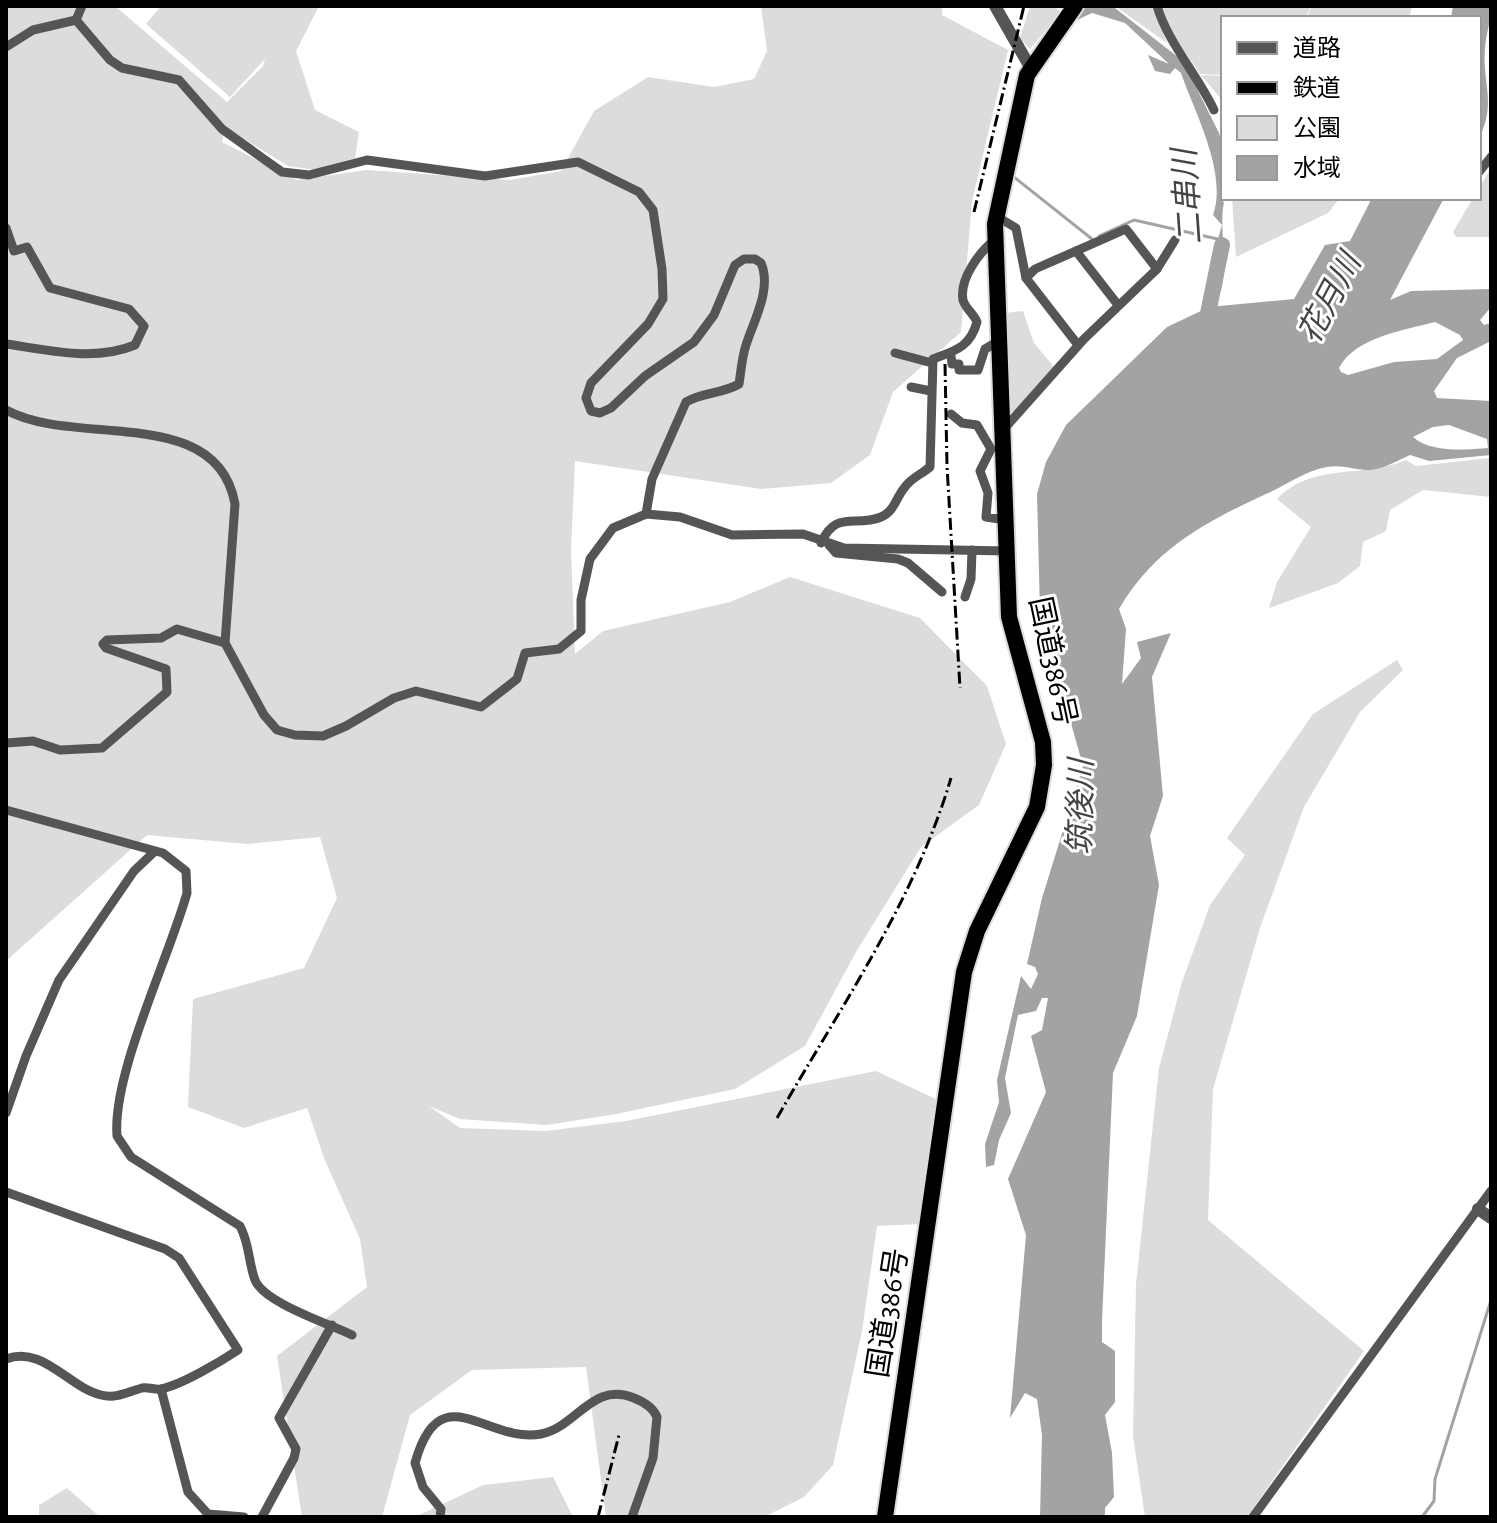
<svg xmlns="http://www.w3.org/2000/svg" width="1497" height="1523" font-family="'Alegreya Sans','Noto Sans JP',sans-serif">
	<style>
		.green { fill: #dcdcdc }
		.water { fill: #a3a3a3; fill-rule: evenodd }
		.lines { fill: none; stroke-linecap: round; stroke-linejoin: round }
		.stream { stroke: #a3a3a3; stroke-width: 3 }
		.river { stroke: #a3a3a3; stroke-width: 16 }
		.trunk-casing { stroke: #dbdbdb; stroke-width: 20 }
		.minor { stroke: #555; stroke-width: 9 }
		.tertiary { stroke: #555; stroke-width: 12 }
		.trunk { stroke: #000; stroke-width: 16 }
		.rail { stroke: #000; stroke-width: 3; stroke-dasharray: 12 4 2 4; stroke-linecap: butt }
		.labels { text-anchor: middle; stroke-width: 6; stroke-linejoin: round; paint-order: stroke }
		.street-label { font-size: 30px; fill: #000; stroke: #fff }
		.water-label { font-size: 32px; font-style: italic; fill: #444; stroke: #fff }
	</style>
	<rect width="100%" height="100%" fill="#fff"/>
	<g class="green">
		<polygon points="6,6 115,6 227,102 263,66 265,59 230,97 146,24 161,6 319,6 296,51 315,110 359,132 355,158 315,170 288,166 225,127 222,142 297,180 367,170 510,180 561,171 594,111 648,77 714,87 754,79 767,51 761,6 942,6 942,15 1008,50 972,201 961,332 893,392 870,455 831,483 761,489 575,461 571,550 575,654 603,631 730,602 790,577 920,618 987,686 1006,744 979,805 921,847 856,952 805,1046 735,1089 616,1114 547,1125 460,1119 429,1106 460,1128 546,1131 626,1121 876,1071 938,1100 920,1224 877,1226 862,1331 833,1465 804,1497 764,1517 606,1517 586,1367 472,1370 410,1415 382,1517 302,1517 277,1356 367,1287 360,1239 324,1158 307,1108 244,1128 188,1107 193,999 304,968 337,898 320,837 247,844 147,835 6,961"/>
		<polygon points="1030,6 1054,6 1061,12 1030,49 1020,38"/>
		<polygon points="1115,6 1152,6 1167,43"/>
		<polygon points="1161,6 1311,6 1305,18 1223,18 1223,75 1200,74 1166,24"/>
		<polygon points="1312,6 1412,6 1409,18 1306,18"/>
		<polygon points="1201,75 1223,76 1223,113 1221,99"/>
		<polygon points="1491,168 1491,237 1456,237 1453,232 1473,198 1479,198 1479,188"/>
		<polygon points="1232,198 1340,198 1328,213 1236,257"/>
		<polygon points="1023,311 1034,343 1054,367 1014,413 1009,409 1005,313"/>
		<path d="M 1491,458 L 1491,497 L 1423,490 L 1390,510 L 1386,531 L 1363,542 L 1360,566 L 1338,583 L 1269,608 L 1277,582 L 1311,527 L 1277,499 C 1313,462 1360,479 1406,460 L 1416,466 Z"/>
		<polygon points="1397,660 1403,670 1360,712 1304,807 1260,928 1213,1089 1208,1220 1364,1351 1247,1517 1145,1517 1133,1436 1136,1284 1159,1068 1182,982 1210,905 1245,855 1227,838 1313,714"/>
		<polygon points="553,1477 573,1517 415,1517 483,1485"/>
		<polygon points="67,1488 100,1517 39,1517 39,1505"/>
	</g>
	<g class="water">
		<path d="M 1058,6 L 1115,8 L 1183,61 L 1219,133 L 1223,149 L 1220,195 L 1224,203 C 1218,225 1231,283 1217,297 L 1220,278 L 1215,252 L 1204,298 L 1209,307 L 1294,299 L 1325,245 L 1350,241 L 1372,198 L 1444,198 L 1390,300 L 1411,291 L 1491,289 L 1491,307 L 1480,320 L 1484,325 L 1491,323 L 1491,341 L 1457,358 L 1434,391 L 1437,398 L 1491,401 L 1491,455 L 1429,461 L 1410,455 C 1399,460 1383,469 1370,470 C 1356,470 1340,464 1327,467 C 1304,471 1287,485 1266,494 C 1205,522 1154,549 1119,609 L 1126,629 L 1122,684 L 1141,658 L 1137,642 L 1171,633 L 1152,677 L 1163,796 L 1150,836 L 1159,885 L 1137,1016 L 1113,1073 L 1102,1321 L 1102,1342 L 1115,1351 L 1115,1402 L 1105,1415 L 1112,1453 L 1114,1497 L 1105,1508 L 1105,1517 L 1040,1517 L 1042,1435 L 1037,1399 L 1025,1393 L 1010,1418 L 1026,1235 L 1008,1179 L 1046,1092 L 1031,1036 L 1042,1030 L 1048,998 L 1042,998 L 1036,1011 L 1018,1015 L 1005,1078 L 1011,1113 L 999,1140 L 994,1165 L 986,1167 L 985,1144 L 999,1102 L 997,1080 L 1021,976 L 1031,989 L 1038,974 L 1035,967 L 1027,964 L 1042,898 L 1083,766 L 1040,613 L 1037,494 L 1046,462 L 1066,425 L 1167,327 L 1203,310 C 1207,280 1214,253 1222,225 L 1213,215 C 1228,173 1194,111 1181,73 L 1175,68 L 1170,74 L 1155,71 L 1148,55 L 1169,64 L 1125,23 L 1092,13 L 1075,21 ZM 1435,322 L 1460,335 L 1463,340 L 1437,359 L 1394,362 L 1348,375 L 1341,372 L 1339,368 C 1355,337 1405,330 1435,322 ZM 1449,425 L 1487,439 L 1488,448 C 1466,450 1431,453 1413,437 L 1433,427 Z"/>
		<path d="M 1453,6 L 1491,6 C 1491,22 1486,33 1485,49 C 1482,82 1497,104 1479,138 L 1479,18 L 1451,18 Z"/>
	</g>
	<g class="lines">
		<g class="stream">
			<polyline points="1014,177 1092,239"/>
			<polyline points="1099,236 1134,220 1222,240"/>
			<polyline points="1422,1517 1434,1501 1435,1479 1491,1300"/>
		</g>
		<polyline class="river" points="1205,328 1222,245"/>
		<g class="trunk-casing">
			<polyline id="trunk" points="885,1517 964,972 977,931 1037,807 1044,765 1043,742 1009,617 995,224 1027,75 1075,6"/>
		</g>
		<g class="minor">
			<path d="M 1157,6 C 1168,43 1197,74 1214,110"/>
			<polyline points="76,20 82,6"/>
			<path d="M 6,47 L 33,30 L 76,20 L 110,60 L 122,68 L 179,80 L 222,129 L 282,172 L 309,175 L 367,160 L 485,176 L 578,162 L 639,192 L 653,210 L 662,269 L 663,299 L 648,324 L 591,383 L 586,398 L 591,411 L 600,413 L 611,408 L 645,376 L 694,342 L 714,315 L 735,265 L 744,259 L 755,259 L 761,263 C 772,289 754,320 746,345 C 742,357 741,371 739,384 C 722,394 703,392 686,402 L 652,479 L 646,514"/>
			<polyline points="1479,172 1491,157"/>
			<polyline points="996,216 1016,228 1026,278 1078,345"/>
			<path d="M 6,228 L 14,251 L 27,247 L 50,288 L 129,309 L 144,326 L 135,345 C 94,362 49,350 6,344"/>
			<polyline points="1076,251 1118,305"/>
			<polyline points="1026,278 1035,269 1126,229 1157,269"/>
			<polyline points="895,353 932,363"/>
			<polyline points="951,356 952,364 959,364 959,370 978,370 985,349 997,342"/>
			<polyline points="911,387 931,391"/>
			<path d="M 6,410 C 75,448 217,403 235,504 L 225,643 L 264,715 L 277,730 L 295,735 L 323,736 L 346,726 L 394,698 L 416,691 L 481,707 L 517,679 L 525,653 L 559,649 L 581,631 L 581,600 L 590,559 L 613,528 L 646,514 L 680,517 L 732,535 L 803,534 L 844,548 L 1008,551"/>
			<polyline points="951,414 962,423 977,425 991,449 980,471 988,493 986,517 1006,520"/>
			<polyline points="1004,429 1084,339 1157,269 1175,240"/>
			<path d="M 821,543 C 836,509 855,528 881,517 C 895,511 896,497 905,487 C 911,478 922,474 930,467 L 933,359 C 954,351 970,348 977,322 C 974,314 965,308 963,300 C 959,279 980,251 995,240"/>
			<polyline points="829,545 836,553 898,559 908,563 942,592"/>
			<polyline points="965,597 971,579 972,550"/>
			<polyline points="6,743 33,741 60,750 102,748 167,692 166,669 106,648 103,644 107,640 161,638 177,629 225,643"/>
			<path d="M 6,810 L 163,853 L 186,871 L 187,893 C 169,958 112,1074 117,1136 L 131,1157 L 240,1226 C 250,1245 248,1261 255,1280 C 264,1303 330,1324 352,1335"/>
			<polyline points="6,1113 26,1056 59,980 134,871 154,852"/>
			<path d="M 6,1192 L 165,1249 L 179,1258 L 238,1350 C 220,1362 181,1385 161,1389 C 155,1390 149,1387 142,1388 C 127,1392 117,1399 101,1395 C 68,1387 43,1345 6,1359"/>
			<polyline points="161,1389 188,1492 208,1514 244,1517"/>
			<polyline points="262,1517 294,1458 296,1449 279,1418 332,1325"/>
			<path d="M 440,1517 L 441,1509 L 423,1487 L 415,1463 C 440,1373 487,1444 541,1434 C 577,1427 592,1381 634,1398 C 644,1402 653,1407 657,1417 L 653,1458 L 632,1517"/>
			<polyline points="1253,1517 1491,1191"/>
		</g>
		<g class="tertiary">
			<polyline points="995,6 1030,67"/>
			<polyline points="1478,1209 1491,1218"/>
		</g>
		<use href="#trunk" class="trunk"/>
		<g class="rail">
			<polyline points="974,212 1024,6"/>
			<polyline points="945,364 947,466 960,688"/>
			<path d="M 777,1118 C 840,1008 915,900 951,778"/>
			<polyline points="598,1517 619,1435"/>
		</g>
	</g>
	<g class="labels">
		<g class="street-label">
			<text transform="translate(1053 661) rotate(78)" y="10">国道386号</text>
			<text transform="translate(887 1313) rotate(-81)" y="10">国道386号</text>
		</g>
		<g class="water-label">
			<text transform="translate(1187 197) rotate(-94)" y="11">二串川</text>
			<text transform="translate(1329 298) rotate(-62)" y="11">花月川</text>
			<text transform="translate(1080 807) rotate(-89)" y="11">筑後川</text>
		</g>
	</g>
	<rect width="1497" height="1523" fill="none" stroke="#000000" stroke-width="16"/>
	<rect x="1221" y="16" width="260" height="184" fill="#ffffff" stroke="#999999" stroke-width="2"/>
	<rect x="1237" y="42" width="40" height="12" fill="#555555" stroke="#999999" stroke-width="2"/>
	<text x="1293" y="56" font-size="24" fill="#000000">道路</text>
	<rect x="1237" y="82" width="40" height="12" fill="#000000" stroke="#999999" stroke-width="2"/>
	<text x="1293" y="96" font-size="24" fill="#000000">鉄道</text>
	<rect x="1237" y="116" width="40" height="24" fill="#dcdcdc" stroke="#999999" stroke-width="2"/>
	<text x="1293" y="136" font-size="24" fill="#000000">公園</text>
	<rect x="1237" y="156" width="40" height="24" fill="#a3a3a3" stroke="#999999" stroke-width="2"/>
	<text x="1293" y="176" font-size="24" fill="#000000">水域</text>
</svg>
